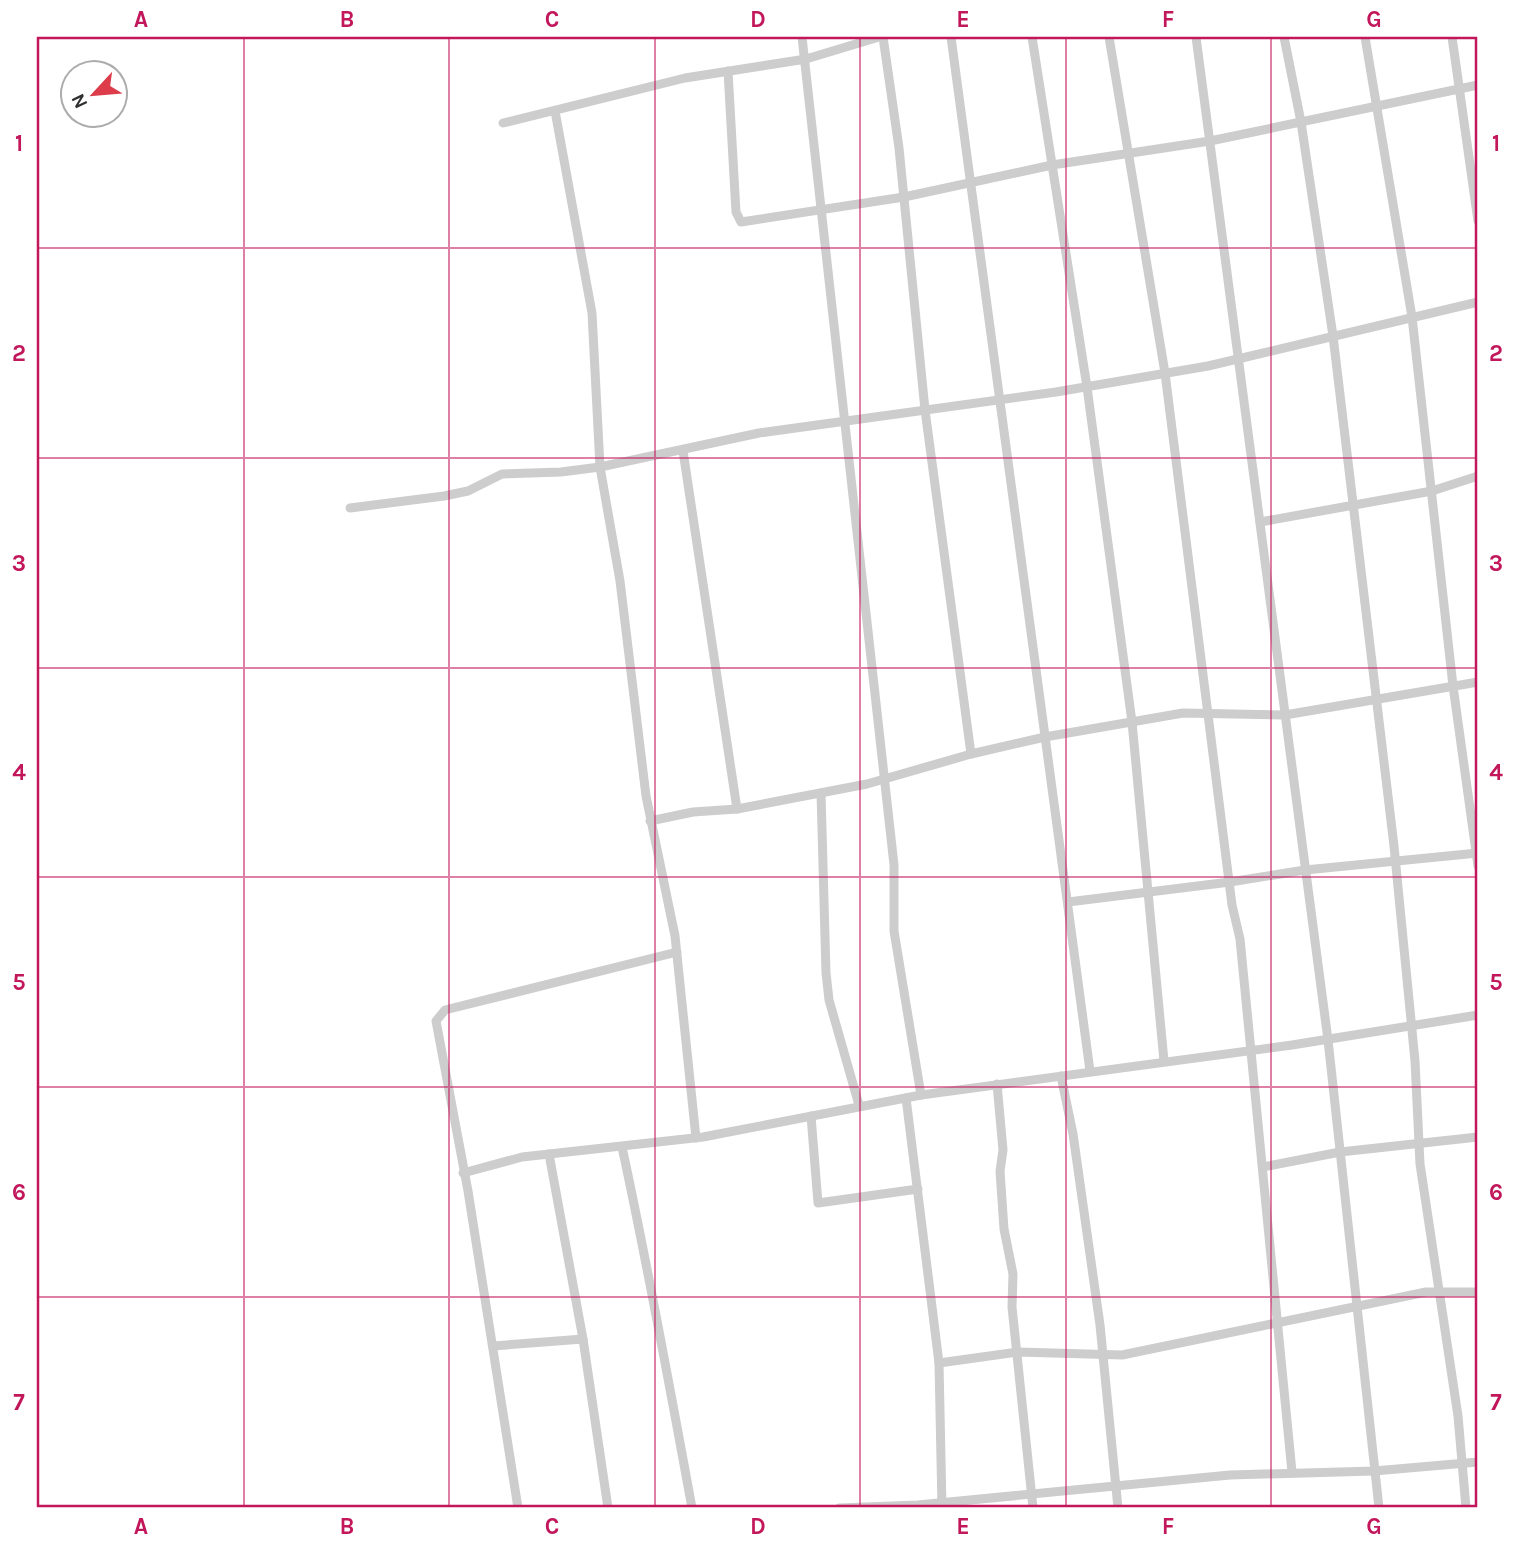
<svg xmlns="http://www.w3.org/2000/svg" width="1515" height="1545" font-family="Karla,sans-serif">
	<style>
		.lines { fill: none; stroke-linecap: round; stroke-linejoin: round }
		.minor { stroke: #cdcdcd; stroke-width: 9 }
		.grid { fill: none; stroke: #c2185b; stroke-width: 2; stroke-opacity: 0.55 }
		.neatline { fill: none; stroke: #c2185b; stroke-width: 2.5 }
		.grid-label { font-size: 23px; text-anchor: middle; font-weight: bold; fill: #c2185b }
	</style>
	<rect width="100%" height="100%" fill="#fff"/>
	<g class="lines">
		<g class="minor">
			<polyline points="883,37 899,148 925,410 971,754"/>
			<polyline points="951,37 1090,1071"/>
			<polyline points="1032,37 1087,387 1132,722 1164,1061"/>
			<polyline points="1109,37 1165,373 1232,905 1240,939 1292,1472"/>
			<polyline points="1196,37 1328,1040 1379,1508"/>
			<polyline points="1284,37 1301,122 1333,336 1394,846 1415,1061 1420,1164 1458,1416 1466,1508"/>
			<polyline points="1365,37 1412,317 1453,686 1478,866"/>
			<polyline points="1452,37 1478,221"/>
			<polyline points="728,71 736,212 741,222 904,197 1052,165 1210,141 1478,85"/>
			<polyline points="555,111 592,313 600,467 620,581 646,796 675,936 696,1138"/>
			<polyline points="503,123 685,78 806,59 879,37"/>
			<polyline points="683,451 737,809"/>
			<polyline points="350,508 444,496 468,491 502,474 561,472 600,467 759,433 1056,392 1208,366 1478,302"/>
			<polyline points="1260,522 1432,491 1478,476"/>
			<polyline points="821,793 826,973 829,1000 859,1105"/>
			<polyline points="650,821 693,812 737,809 867,784 971,754 1045,737 1183,713 1285,715 1478,682"/>
			<polyline points="1068,902 1230,882 1305,870 1478,853"/>
			<polyline points="1061,1076 1073,1134 1100,1325 1118,1508"/>
			<polyline points="997,1084 1003,1150 1000,1171 1004,1229 1013,1274 1012,1307 1033,1508"/>
			<polyline points="921,1095 1292,1045 1478,1015"/>
			<polyline points="906,1098 939,1363"/>
			<polyline points="811,1116 818,1203 918,1189"/>
			<path d="M 622,1147 C 648,1267 670,1388 692,1508"/>
			<polyline points="549,1154 583,1339 608,1508"/>
			<polyline points="1263,1167 1340,1152 1478,1137"/>
			<polyline points="463,1173 522,1157 703,1137 921,1095 894,931 894,865 802,37"/>
			<polyline points="493,1346 583,1339"/>
			<polyline points="518,1508 468,1191 436,1021 445,1010 677,952"/>
			<polyline points="839,1508 918,1505 1230,1475 1374,1471 1478,1462"/>
			<polyline points="942,1508 939,1363 1018,1352 1122,1355 1426,1292 1478,1292"/>
		</g>
	</g>
	<path class="grid" d="M 244,37 L 244,1508M 449,37 L 449,1508M 655,37 L 655,1508M 860,37 L 860,1508M 1066,37 L 1066,1508M 1271,37 L 1271,1508M 37,248 L 1478,248M 37,458 L 1478,458M 37,668 L 1478,668M 37,877 L 1478,877M 37,1087 L 1478,1087M 37,1297 L 1478,1297"/>
	<rect width="1515" height="1545" fill="none" stroke="#ffffff" stroke-width="77"/>
	<g transform="translate(94 94) rotate(244)"><circle r="33" fill="#ffffff" stroke="#acacac" stroke-width="2"/>
	<path d="M0-5L12 26L0 18L-12 26Z" fill="#dd3c4a"/>
	<text y="-10" font-size="19" font-weight="bold" text-anchor="middle" fill="#303030">N</text>
	</g>
	<rect x="38" y="38" width="1438" height="1468" class="neatline"/>
	<g class="grid-label">
		<text x="141" y="27">A</text>
		<text x="347" y="27">B</text>
		<text x="552" y="27">C</text>
		<text x="758" y="27">D</text>
		<text x="963" y="27">E</text>
		<text x="1168" y="27">F</text>
		<text x="1374" y="27">G</text>
		<text x="19" y="151">1</text>
		<text x="1496" y="151">1</text>
		<text x="19" y="361">2</text>
		<text x="1496" y="361">2</text>
		<text x="19" y="571">3</text>
		<text x="1496" y="571">3</text>
		<text x="19" y="780">4</text>
		<text x="1496" y="780">4</text>
		<text x="19" y="990">5</text>
		<text x="1496" y="990">5</text>
		<text x="19" y="1200">6</text>
		<text x="1496" y="1200">6</text>
		<text x="19" y="1410">7</text>
		<text x="1496" y="1410">7</text>
		<text x="141" y="1534">A</text>
		<text x="347" y="1534">B</text>
		<text x="552" y="1534">C</text>
		<text x="758" y="1534">D</text>
		<text x="963" y="1534">E</text>
		<text x="1168" y="1534">F</text>
		<text x="1374" y="1534">G</text>
	</g>
</svg>
